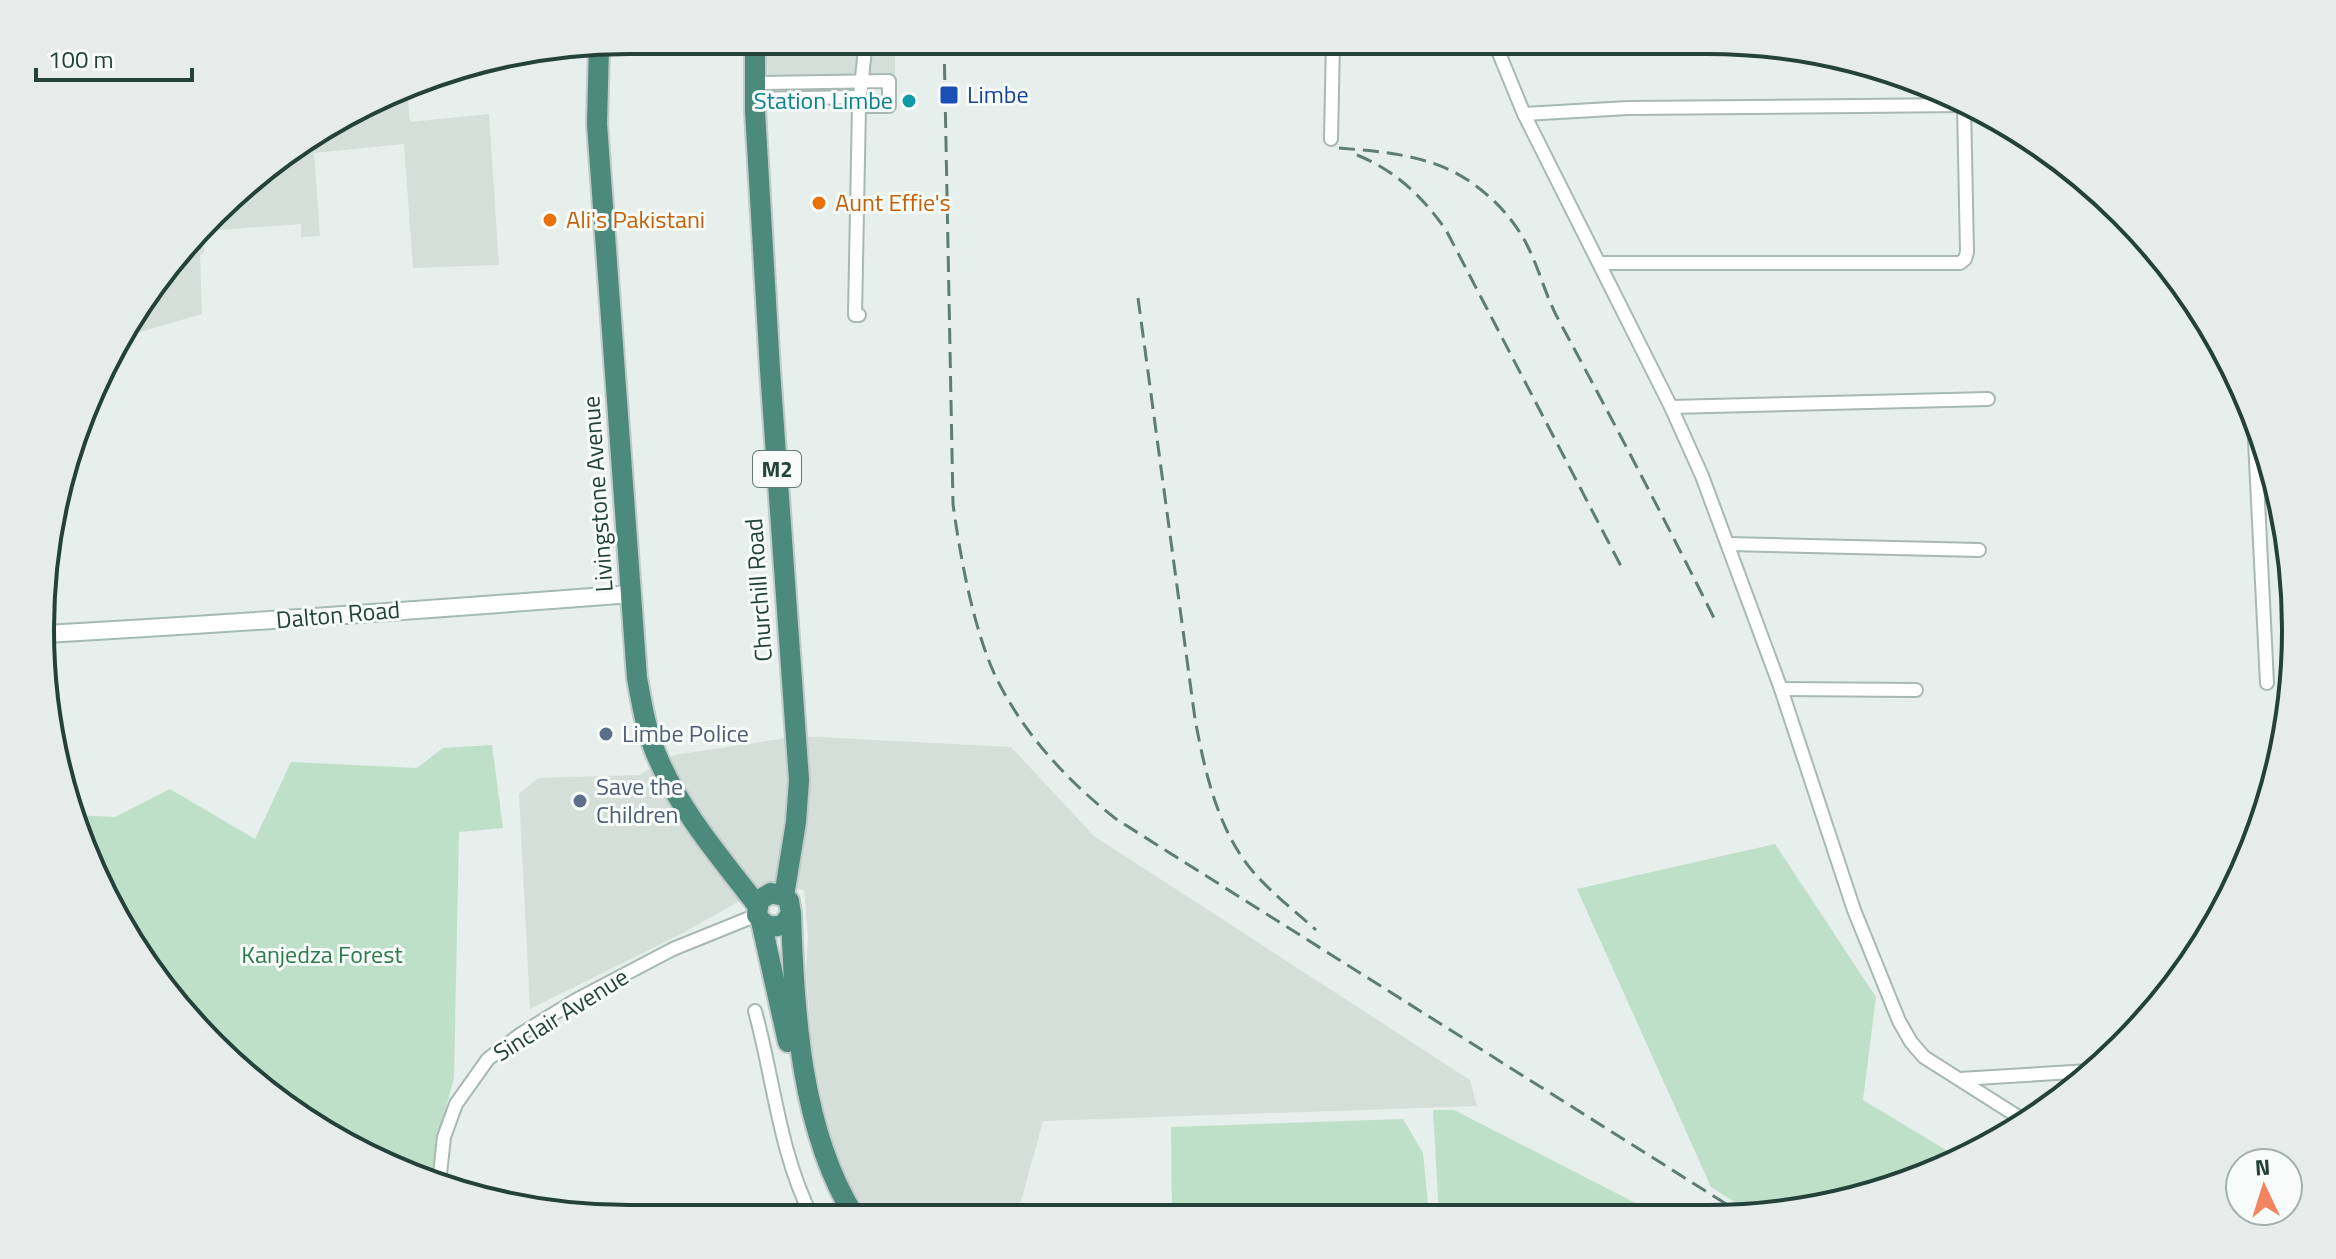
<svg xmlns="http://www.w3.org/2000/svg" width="2336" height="1259" font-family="'Titillium Web',sans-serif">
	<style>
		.built { fill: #d4dfda }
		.green { fill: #bfe0c8 }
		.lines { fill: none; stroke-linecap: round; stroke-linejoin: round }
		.minor-casing { stroke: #a8b8b2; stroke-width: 16 }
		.secondary-casing { stroke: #a4bbb3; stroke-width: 20 }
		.trunk-casing { stroke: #c2cac8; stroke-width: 24 }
		.minor { stroke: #fff; stroke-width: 12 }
		.secondary { stroke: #fff; stroke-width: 16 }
		.trunk { stroke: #4c8a7c; stroke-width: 20 }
		.rail { stroke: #5f7d75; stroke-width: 3; stroke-dasharray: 16 8; stroke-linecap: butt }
		.transit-dot { fill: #1a4fb4; stroke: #f7fbf9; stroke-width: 3 }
		.culture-dot { fill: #0f9aa8; stroke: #f7fbf9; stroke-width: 3 }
		.food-dot { fill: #e8710a; stroke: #f7fbf9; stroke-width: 3 }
		.service-dot { fill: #5c6f8a; stroke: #f7fbf9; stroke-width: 3 }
		.labels { text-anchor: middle; stroke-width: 6; stroke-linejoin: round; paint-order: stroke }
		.shield { fill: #f7fbf9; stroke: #637a73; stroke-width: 2 }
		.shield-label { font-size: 22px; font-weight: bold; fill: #24423a }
		.transit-label { font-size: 24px; fill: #164399; stroke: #f7fbf9; text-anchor: start }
		.culture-label { font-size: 24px; fill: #0d838f; stroke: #f7fbf9; text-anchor: end }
		.food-label { font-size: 24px; fill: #c56008; stroke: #f7fbf9; text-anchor: start }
		.street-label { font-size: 24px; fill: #24423a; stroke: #f7fbf9 }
		.service-label { font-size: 24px; fill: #4e5e75; stroke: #f7fbf9; text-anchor: start }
		.park-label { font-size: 24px; fill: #2d7a4b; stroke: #f7fbf9 }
		.rim { fill: none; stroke: #24423a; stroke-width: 4 }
	</style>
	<rect width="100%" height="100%" fill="#e6efeb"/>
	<g class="built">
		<polygon points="766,40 895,40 895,77 768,80"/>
		<polygon points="407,89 410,122 489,114 499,265 413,268 404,144 314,153 320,236 301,237 301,224 206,231 270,162"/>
		<polygon points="203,234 204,252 200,255 202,314 123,337 139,302"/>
		<polygon points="800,736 1011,747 1094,836 1470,1080 1477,1106 1043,1121 1021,1201 1005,1216 861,1217 828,1130 812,1048 806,971 808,936 804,890 770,884 683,933 530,1009 519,794 538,778 639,775 674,755"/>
	</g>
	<g class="green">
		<polygon points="492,745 503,828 459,832 454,1078 436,1144 431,1180 335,1140 187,1019 85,856 76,815 115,817 170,789 255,839 291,762 417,768 443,748"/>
		<polygon points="1775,844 1876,997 1863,1100 1961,1159 1932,1174 1783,1214 1753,1214 1711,1187 1577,889"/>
		<polygon points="1433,1110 1454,1110 1657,1214 1439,1215"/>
		<polygon points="1403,1119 1423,1153 1429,1215 1172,1216 1171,1127"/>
	</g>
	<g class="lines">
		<g class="minor-casing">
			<g id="minor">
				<polyline points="1494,41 1524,114 1671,407 1702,476 1781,689 1854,910 1899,1021 1911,1042 1924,1057 2028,1123"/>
				<polyline points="755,83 889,81 889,106 859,106"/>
				<polyline points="755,99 860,97"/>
				<polyline points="1524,114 1628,108 1963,105"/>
				<polyline points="1331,139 1333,41"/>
				<polyline points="1600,263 1960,263 1965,259 1967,252 1964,104"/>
				<polyline points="859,315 855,315 859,106 866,40"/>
				<polyline points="1671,407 1988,399"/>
				<polyline points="2254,420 2267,683"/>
				<polyline points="2258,485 2277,485"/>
				<polyline points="1728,544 1979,550"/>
				<polyline points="1781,689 1916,690"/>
				<path d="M 755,1011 C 774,1080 779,1152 812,1217"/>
				<polyline points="1960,1079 2089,1071"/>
				<polyline points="439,1183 444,1137 456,1104 488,1059 521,1034 576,1000 673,949 757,915"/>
			</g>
		</g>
		<g class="secondary-casing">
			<path id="secondary" d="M 45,634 C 240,623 436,609 631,594"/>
		</g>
		<g class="trunk-casing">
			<g id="trunk">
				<path d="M 755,40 L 755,111 L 770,370 L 799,780 L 796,822 L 784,896 L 789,901 L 791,914 L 784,924 C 772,929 764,926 757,915 L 759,900 L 771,893 L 784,896"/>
				<path d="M 599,45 L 597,124 L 637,678 C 642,705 646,731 657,756 C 680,811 721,858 757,905"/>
				<path d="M 791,914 C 794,1012 801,1132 855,1217"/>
				<polyline points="761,921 788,1042"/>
			</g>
		</g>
		<use href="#minor" class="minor"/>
		<use href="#secondary" class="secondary"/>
		<use href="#trunk" class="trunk"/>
		<g class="rail">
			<path d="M 944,40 L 953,504 C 960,556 973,626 994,673 C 1021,731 1066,780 1116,819 L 1742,1214"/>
			<path d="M 1339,148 C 1385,152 1433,155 1472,183 C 1495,199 1516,222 1528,247 C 1539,269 1545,293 1556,315 C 1610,415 1663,516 1714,618"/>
			<path d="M 1357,155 C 1396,171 1422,196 1446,230 L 1623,570"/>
			<path d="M 1138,298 L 1195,719 C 1205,772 1218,833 1256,875 C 1274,895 1296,912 1316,930"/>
		</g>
	</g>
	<rect class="transit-dot" x="939" y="85" width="20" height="20" rx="4"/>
	<circle class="culture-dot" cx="909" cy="101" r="8"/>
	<g class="food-dot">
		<circle cx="819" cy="203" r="8"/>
		<circle cx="550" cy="220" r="8"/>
	</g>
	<g class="service-dot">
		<circle cx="606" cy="734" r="8"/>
		<circle cx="580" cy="801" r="8"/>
	</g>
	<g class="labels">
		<rect class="shield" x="753" y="451" width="48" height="36" rx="6"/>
		<g class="shield-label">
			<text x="777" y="477">M2</text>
		</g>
		<g class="transit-label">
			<text x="967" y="103">Limbe</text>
		</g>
		<g class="culture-label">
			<text x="893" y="109">Station Limbe</text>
		</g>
		<g class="food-label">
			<text x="835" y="211">Aunt Effie's</text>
			<text x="566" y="228">Ali's Pakistani</text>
		</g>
		<g class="street-label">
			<text transform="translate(598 494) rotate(-94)" y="8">Livingstone Avenue</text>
			<text transform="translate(759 590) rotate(-94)" y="8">Churchill Road</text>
			<text transform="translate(338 615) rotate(-5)" y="8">Dalton Road</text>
			<text transform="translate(561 1015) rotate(-32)" y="8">Sinclair Avenue</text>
		</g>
		<g class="service-label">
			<text x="622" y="742">Limbe Police</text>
			<text x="596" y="795">Save the<tspan x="596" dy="28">Children</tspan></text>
		</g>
		<g class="park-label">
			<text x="322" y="963">Kanjedza Forest</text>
		</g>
	</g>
	<path d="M0 0H2336V1259H0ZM629 54H1707A575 575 0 0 1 2282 629V630A575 575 0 0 1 1707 1205H629A575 575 0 0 1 54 630V629A575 575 0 0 1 629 54Z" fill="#e6ecea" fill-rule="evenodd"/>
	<path class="rim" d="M629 54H1707A575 575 0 0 1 2282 629V630A575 575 0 0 1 1707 1205H629A575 575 0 0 1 54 630V629A575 575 0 0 1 629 54Z"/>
	<g transform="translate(2264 1187) rotate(356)"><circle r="38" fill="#f7fbf9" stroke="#a3b1ad" stroke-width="2"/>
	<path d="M0-6L14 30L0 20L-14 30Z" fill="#f4845f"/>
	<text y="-12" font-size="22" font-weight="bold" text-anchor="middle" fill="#24423a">N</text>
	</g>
	<path d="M36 68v12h156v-12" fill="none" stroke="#24423a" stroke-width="4"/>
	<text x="48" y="68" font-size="24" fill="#24423a" stroke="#f7fbf9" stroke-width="6" paint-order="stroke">100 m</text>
</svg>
